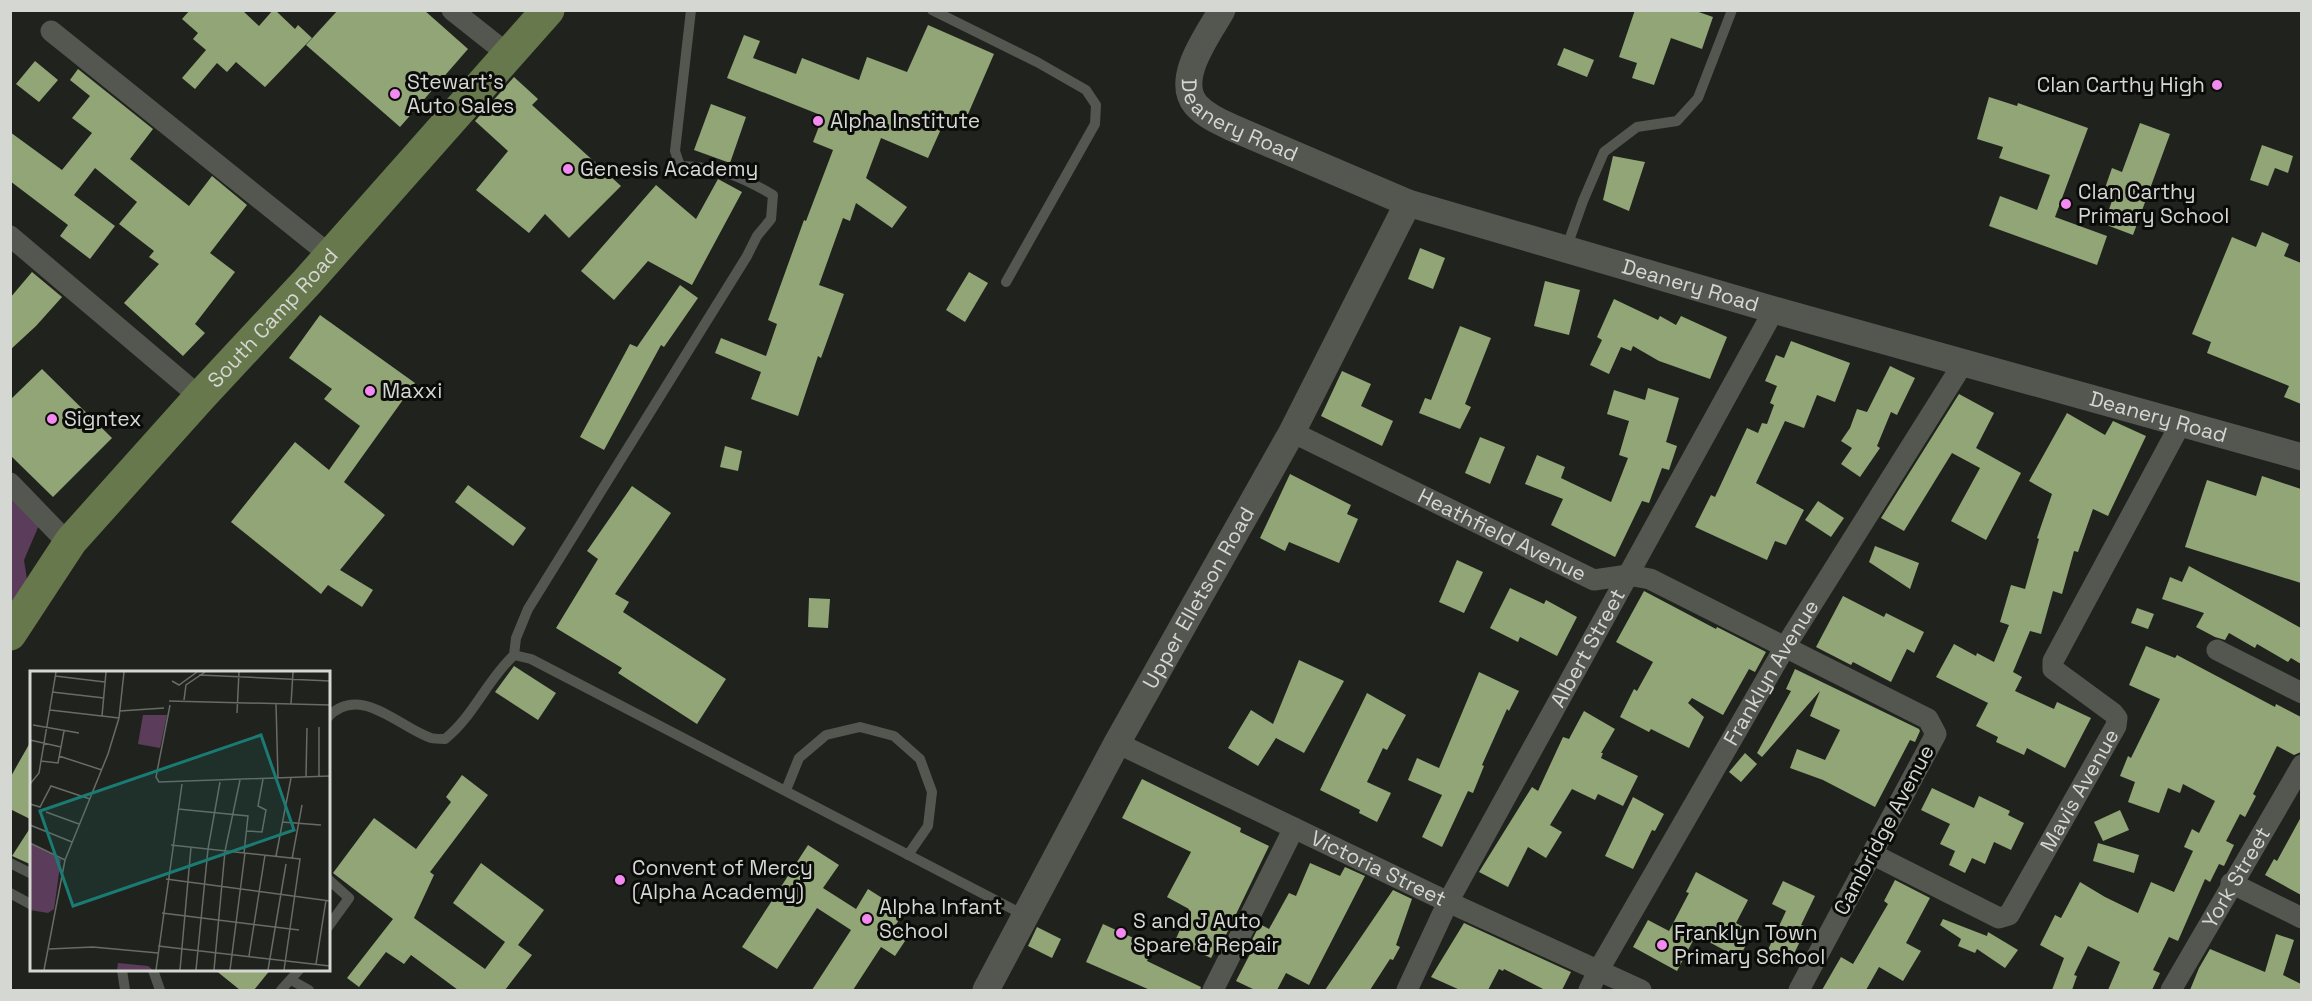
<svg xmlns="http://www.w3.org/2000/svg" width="2312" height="1001" font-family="'Space Grotesk',sans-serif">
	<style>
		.green { fill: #5c3c5b }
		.building { fill: #91a576 }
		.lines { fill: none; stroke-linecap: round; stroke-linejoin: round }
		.service { stroke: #545750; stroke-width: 10 }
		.minor { stroke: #545750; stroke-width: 21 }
		.tertiary { stroke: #545750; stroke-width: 27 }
		.primary { stroke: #67784c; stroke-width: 33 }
		.poi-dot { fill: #f38af1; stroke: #0b0c09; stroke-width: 2 }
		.labels { text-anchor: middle; stroke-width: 6; stroke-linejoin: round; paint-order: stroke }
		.poi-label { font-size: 21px; fill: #d5d7d3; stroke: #0b0c09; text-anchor: start }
		.street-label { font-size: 21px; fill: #d5d7d3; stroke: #0b0c09 }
		.inset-road { fill: none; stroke: #686b66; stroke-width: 1.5 }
		.view { fill: #197b73; fill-opacity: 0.15; stroke: #197b73; stroke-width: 3 }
		.inset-edge { fill: none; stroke: #d5d7d3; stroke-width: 3 }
	</style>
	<rect width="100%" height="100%" fill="#20231d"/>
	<polygon class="green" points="11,486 42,518 24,560 28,586 11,606"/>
	<g class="building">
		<polygon points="190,10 242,10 259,26 273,10 275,10 295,29 298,25 312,38 265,87 236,62 227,72 217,63 195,89 182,78 206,50 193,39 198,33 182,19"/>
		<polygon points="338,10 424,10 468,49 400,127 306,45"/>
		<polygon points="1635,10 1693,10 1713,17 1702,49 1671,38 1654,85 1632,78 1637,63 1619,57"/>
		<polygon points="928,25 994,54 962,128 945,120 928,158 881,138 866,178 907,207 892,228 856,203 850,221 843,218 819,285 844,294 821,358 818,356 798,416 751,399 761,372 715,353 721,338 766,356 777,324 768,320 804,220 806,221 833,150 813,142 823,116 727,78 744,35 760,41 753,58 796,74 802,58 859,80 867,57 907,72"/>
		<polygon points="1564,48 1594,60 1587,77 1557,65"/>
		<polygon points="35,61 58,80 39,102 16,84"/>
		<polygon points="78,69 153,129 130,159 189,206 212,176 247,205 210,253 235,272 195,324 205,333 183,356 124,303 159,264 149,257 154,251 119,224 137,202 95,168 74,195 115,226 90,259 60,236 68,225 10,181 10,132 62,170 92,133 72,118 90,96 70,80"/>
		<polygon points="514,77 538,99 532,105 621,186 569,238 545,214 529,233 476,190 508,151 475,121"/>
		<polygon points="1989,97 2017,106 2018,103 2088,128 2055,217 2107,236 2097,265 1989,226 2000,196 2037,210 2050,175 1999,158 2003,147 1977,139"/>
		<polygon points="711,104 746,117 730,163 694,150"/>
		<polygon points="2140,123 2170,134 2133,235 2104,224 2115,192 2105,188 2112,168 2122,172"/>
		<polygon points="2262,145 2293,156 2288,173 2275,168 2268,186 2250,180"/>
		<polygon points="1613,156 1645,162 1629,211 1603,200"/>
		<polygon points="718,179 742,192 692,285 648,261 614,300 581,271 656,185 696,219"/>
		<polygon points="2262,232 2289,244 2284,256 2301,263 2301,404 2284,397 2289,386 2207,353 2211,342 2192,334 2232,237 2256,247"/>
		<polygon points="1420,248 1445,258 1433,289 1408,279"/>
		<polygon points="32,272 62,297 36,326 10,350 10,298"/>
		<polygon points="969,272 988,283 965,322 946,310"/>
		<polygon points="1545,281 1580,290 1569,335 1534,326"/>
		<polygon points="680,285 698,298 664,347 661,345 604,450 580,437 630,344 637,347"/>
		<polygon points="1614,299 1658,320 1660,316 1676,325 1681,316 1727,337 1710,379 1659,361 1633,346 1631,351 1621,347 1609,374 1590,365 1602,340 1597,337"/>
		<polygon points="320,315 415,383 344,482 385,515 340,570 373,590 362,607 328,585 321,594 231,522 295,442 329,470 360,426 324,399 332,389 289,358"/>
		<polygon points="1460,326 1491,338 1465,404 1471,407 1460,429 1419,413 1425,398 1431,400"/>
		<polygon points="1791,341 1850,363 1835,402 1817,395 1804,428 1785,421 1756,483 1804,510 1786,545 1775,541 1767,560 1695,527 1711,495 1715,497 1747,428 1758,433 1762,423 1767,424 1774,405 1770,403 1777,386 1765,381 1776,355 1784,358"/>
		<polygon points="1890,366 1915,378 1897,415 1891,412 1877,446 1880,448 1860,477 1841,464 1852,448 1841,441 1850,428 1857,409 1867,412"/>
		<polygon points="42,369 112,438 53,497 10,455 10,400"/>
		<polygon points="1342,371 1371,384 1361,406 1393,421 1382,446 1321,416"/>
		<polygon points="1648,388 1679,398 1666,442 1677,446 1669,470 1662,468 1649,503 1642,501 1615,557 1551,525 1563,499 1525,484 1537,455 1565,467 1561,478 1611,502 1628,458 1619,455 1629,421 1607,414 1614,390 1645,400"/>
		<polygon points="1959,394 1994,413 1976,448 2021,473 1986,540 1951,521 1980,468 1952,453 1904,531 1881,518"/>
		<polygon points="2067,413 2105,435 2113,421 2146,436 2108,516 2093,509 2078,552 2074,551 2062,594 2053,591 2041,634 2030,631 2013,672 2022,677 2015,691 2054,709 2057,702 2091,718 2065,768 2027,748 2024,755 1996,742 1998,737 1976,726 1988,703 1936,677 1954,644 1976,656 1977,653 1994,662 2009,625 2000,622 2011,585 2025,589 2039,539 2037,538 2052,494 2029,481"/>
		<polygon points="1480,437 1505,447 1490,484 1465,473"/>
		<polygon points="725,446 742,451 738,471 720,467"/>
		<polygon points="1290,474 1351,505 1347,514 1358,519 1339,563 1289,542 1285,551 1260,538"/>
		<polygon points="2262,476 2301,489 2301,583 2185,547 2207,480 2256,496"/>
		<polygon points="468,485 526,528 513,546 455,502"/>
		<polygon points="632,486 671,513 615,594 629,602 623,612 726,679 697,724 618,673 622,668 556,628 598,559 587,551"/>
		<polygon points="1818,501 1844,518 1831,537 1805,520"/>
		<polygon points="1875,546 1919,563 1910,589 1869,562"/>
		<polygon points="1457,560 1483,572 1464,613 1439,602"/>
		<polygon points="2189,566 2301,628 2301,664 2291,658 2288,662 2257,644 2255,648 2229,633 2225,640 2215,637 2196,627 2204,613 2162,599 2170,577 2182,582"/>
		<polygon points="1510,588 1544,604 1546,600 1577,617 1557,656 1520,637 1518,642 1490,628"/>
		<polygon points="1644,591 1716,629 1717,627 1766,652 1755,672 1749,669 1723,715 1692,698 1688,703 1704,717 1689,748 1651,729 1649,732 1620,717 1634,689 1637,691 1653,662 1616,642"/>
		<polygon points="1843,596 1884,617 1886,613 1924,632 1914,653 1907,649 1891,682 1853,662 1851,665 1816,647"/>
		<polygon points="809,598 830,599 828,628 808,627"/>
		<polygon points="2137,608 2154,614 2148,629 2131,623"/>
		<polygon points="2146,646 2175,658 2177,655 2275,707 2276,704 2301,717 2301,752 2294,755 2277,746 2253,794 2256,796 2245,817 2240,814 2226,841 2234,845 2224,866 2219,864 2210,882 2205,879 2178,941 2169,937 2153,970 2160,973 2152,990 2108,990 2120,962 2088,946 2074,975 2077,976 2072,990 2052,990 2064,958 2040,945 2055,915 2061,918 2080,882 2105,897 2138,913 2151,882 2174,892 2193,851 2184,847 2192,829 2199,833 2215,801 2183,784 2180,793 2168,788 2159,813 2128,802 2135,782 2120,776 2128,756 2131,758 2160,699 2129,685"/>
		<polygon points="1299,660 1344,681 1304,753 1276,738 1258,766 1228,748 1251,710 1273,724"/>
		<polygon points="514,666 556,693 538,720 495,692"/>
		<polygon points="1795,669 1919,729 1920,731 1915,742 1910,740 1875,807 1823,780 1790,768 1797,749 1825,760 1840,730 1810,716 1820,691 1762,757 1757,753 1791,691 1786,689"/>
		<polygon points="1479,672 1519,691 1509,711 1507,709 1482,765 1484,766 1473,793 1468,791 1442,847 1422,837 1442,795 1408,780 1417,758 1439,768"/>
		<polygon points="1367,693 1406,715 1387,750 1383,748 1367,782 1391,793 1377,822 1359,813 1360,810 1320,790"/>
		<polygon points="1584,711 1615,729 1601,753 1603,753 1601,758 1638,776 1623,806 1598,794 1595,800 1572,789 1550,825 1562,832 1546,858 1528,847 1508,887 1479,872 1532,787 1538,791 1563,737 1569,739"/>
		<polygon points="32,739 32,820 10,809 10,778"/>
		<polygon points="1745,753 1757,764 1741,782 1729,772"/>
		<polygon points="462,775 488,795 430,872 434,875 414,918 485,969 505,942 453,903 481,863 544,910 518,945 532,955 505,990 458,990 411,955 404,964 386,952 359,987 347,978 393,919 333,873 374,818 416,849 451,802 446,797"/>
		<polygon points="1142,779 1241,828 1240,832 1269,846 1224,939 1221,938 1211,958 1175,941 1189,909 1167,897 1191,852 1122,818"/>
		<polygon points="1932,788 1974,808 1979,796 2010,811 2008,815 2024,823 2011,850 1994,842 1985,864 1972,858 1965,873 1949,865 1955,851 1940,844 1950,824 1921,810"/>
		<polygon points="1633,797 1664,814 1655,831 1652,830 1633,869 1605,856"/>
		<polygon points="2120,810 2129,830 2103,841 2094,822"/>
		<polygon points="2301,817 2301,895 2265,875 2274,859 2277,861"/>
		<polygon points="32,825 32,865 12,856"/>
		<polygon points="2098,843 2139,855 2134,873 2093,861"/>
		<polygon points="808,845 839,865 823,888 856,909 868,889 904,912 895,926 909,935 895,956 881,947 853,990 812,990 851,930 817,908 777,969 742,947"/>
		<polygon points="1310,863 1340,876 1345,867 1365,876 1309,985 1286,973 1277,990 1255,990 1236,981 1250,954 1246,952 1260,924 1269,929 1289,893 1296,896"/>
		<polygon points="1696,872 1748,900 1736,923 1753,932 1739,958 1696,935 1677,971 1633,947 1648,920 1669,931 1689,893 1686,892"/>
		<polygon points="1895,880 1930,898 1906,943 1921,951 1903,981 1879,967 1866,990 1822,990 1841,957 1853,964 1888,904 1884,901"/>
		<polygon points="1783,881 1815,896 1801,925 1807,927 1789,964 1766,954 1786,911 1772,904"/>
		<polygon points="1393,890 1412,899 1396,945 1400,947 1393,960 1390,959 1370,990 1325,990"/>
		<polygon points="1943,919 1987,936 1988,932 2018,950 2005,968 1977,949 1975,953 1958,946 1961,939 1940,925"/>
		<polygon points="1464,923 1571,972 1562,990 1545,990 1504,969 1503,971 1499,969 1488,990 1460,990 1431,977"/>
		<polygon points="1103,924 1153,947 1147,961 1201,987 1200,990 1150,990 1086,962"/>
		<polygon points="1037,927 1061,939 1052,958 1028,946"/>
		<polygon points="2276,934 2294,940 2283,975 2301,984 2301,990 2190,990 2199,968 2210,949 2265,972"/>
		<polygon points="214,969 271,969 254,990 240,990"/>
	</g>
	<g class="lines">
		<g class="service">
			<polyline points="932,10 1037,62 1086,90 1096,105 1095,124 1006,282"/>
			<polyline points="1566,249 1583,201 1604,152 1637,127 1677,121 1698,98 1732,10"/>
			<path d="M 514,655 L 516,638 L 528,609 L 747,256 L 757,236 L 771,219 L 773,195 C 739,175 719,167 680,166 L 675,151 L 691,10"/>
			<path d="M 328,717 C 360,683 400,728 431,738 C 435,739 440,739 445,739 C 473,717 487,680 514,655 L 531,659 L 1024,915"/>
			<polyline points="786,790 799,758 826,735 860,727 894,736 920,759 932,792 928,826 908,855"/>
			<polyline points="10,863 32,874"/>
			<polyline points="328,879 349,898 328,927"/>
			<polyline points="10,893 32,905"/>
			<polyline points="122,970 125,990"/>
			<polyline points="153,970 160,990"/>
			<polyline points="291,980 309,990"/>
			<polyline points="281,990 299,970"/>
		</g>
		<g class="minor">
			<polyline points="452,10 510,56"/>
			<polyline points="51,31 331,256"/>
			<polyline points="10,236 200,397"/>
			<path id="s1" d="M 1292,432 L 1594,580 L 1628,575 L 1650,579 L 1928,719 L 1936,734 L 1799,990"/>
			<polyline points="10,483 64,539 71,541"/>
			<polyline points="2217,650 2302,693"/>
			<path id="s2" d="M 1117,743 L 1448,902 L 1641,990"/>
			<path id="s3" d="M 1872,854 L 1999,918 L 2009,915 L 2116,726 L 2117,718 L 2113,713 L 2053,669 L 2053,661 L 2181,423"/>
			<polyline points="2231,883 2302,918"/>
			<polyline points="1213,990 1294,828"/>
			<path id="s4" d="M 1407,990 L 1448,902 L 1774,310"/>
			<path id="s5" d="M 1589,990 L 1598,971 L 1785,647 L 1964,362"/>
			<path id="s6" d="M 2171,990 L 2302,765"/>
		</g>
		<g class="tertiary">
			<path id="s7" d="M 1222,10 C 1208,35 1174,79 1196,105 C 1206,116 1220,122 1233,128 L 1408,203 L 1774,310 L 2302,457"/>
			<path id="s8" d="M 986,990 L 1117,743 L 1292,432 L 1408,203"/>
		</g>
		<path class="primary" id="s9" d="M 10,634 L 71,541 L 200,397 L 307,282 L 548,10"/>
	</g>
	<g class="poi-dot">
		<circle cx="2217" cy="85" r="6"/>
		<circle cx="395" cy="94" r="6"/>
		<circle cx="818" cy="121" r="6"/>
		<circle cx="568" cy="169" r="6"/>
		<circle cx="2066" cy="204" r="6"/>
		<circle cx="370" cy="391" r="6"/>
		<circle cx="52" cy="419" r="6"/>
		<circle cx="620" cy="880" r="6"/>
		<circle cx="867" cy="919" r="6"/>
		<circle cx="1121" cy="933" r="6"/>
		<circle cx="1662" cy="945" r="6"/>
	</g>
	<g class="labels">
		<g class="poi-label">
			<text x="407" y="89">Stewart's<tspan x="407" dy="24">Auto Sales</tspan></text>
			<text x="2205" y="92" text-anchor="end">Clan Carthy High</text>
			<text x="830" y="128">Alpha Institute</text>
			<text x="580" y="176">Genesis Academy</text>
			<text x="2078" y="199">Clan Carthy<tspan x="2078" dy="24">Primary School</tspan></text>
			<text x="382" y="398">Maxxi</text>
			<text x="64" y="426">Signtex</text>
			<text x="632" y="875">Convent of Mercy<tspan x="632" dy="24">(Alpha Academy)</tspan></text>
			<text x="879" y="914">Alpha Infant<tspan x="879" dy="24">School</tspan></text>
			<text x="1133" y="928">S and J Auto<tspan x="1133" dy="24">Spare &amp; Repair</tspan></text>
			<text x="1674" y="940">Franklyn Town<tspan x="1674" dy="24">Primary School</tspan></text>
		</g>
		<g class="street-label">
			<text dy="7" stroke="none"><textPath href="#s7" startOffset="147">Deanery Road</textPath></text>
			<text dy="7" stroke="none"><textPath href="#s7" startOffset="633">Deanery Road</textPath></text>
			<text dy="7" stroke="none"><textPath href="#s9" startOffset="412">South Camp Road</textPath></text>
			<text dy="7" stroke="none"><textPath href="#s7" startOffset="1119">Deanery Road</textPath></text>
			<text dy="7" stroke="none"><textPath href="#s1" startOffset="234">Heathfield Avenue</textPath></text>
			<text dy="7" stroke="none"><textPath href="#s8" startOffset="446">Upper Elletson Road</textPath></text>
			<text dy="7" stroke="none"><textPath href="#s4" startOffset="387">Albert Street</textPath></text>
			<text dy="7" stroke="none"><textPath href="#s5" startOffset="366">Franklyn Avenue</textPath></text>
			<text dy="7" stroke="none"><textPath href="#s3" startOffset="296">Mavis Avenue</textPath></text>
			<text transform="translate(1884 830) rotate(-62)" y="7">Cambridge Avenue</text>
			<text dy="7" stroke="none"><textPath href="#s2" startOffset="290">Victoria Street</textPath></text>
			<text dy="7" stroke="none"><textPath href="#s6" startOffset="130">York Street</textPath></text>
		</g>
	</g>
	<g transform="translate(30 671)">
		<rect width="300" height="300" fill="#20231d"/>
		<path d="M 113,44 L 137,44 L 130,77 L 108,73 ZM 0,172 L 31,188 L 24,238 L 18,242 L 0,239 ZM 88,292 L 118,295 L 123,299 L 87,299 Z" fill="#5c3c5b"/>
		<path class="inset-road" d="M 169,4 L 300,10M 25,5 L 75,11M 142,10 L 149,14 L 167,1M 22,21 L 74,27M 154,29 L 156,14 L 175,1M 139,30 L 300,34M 246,33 L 248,107M 261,33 L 263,1M 140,34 L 126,106 L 129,111 L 300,105M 20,39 L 89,47M 90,40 L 134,37M 207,42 L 209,1M 72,45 L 76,1M 3,54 L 49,62M 289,56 L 289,105M 0,69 L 31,76M 29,85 L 72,99M 11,90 L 28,92 L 34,60M 276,106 L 277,57M 0,113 L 9,102 L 26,1M 0,133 L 10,136 L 21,115 L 60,128M 148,138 L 218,145 L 214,182M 16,141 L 49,153M 252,151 L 291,154M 0,154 L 42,171M 217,160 L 232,161 L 236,139 L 228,135 L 233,108M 0,172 L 35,189M 141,174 L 270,188 L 254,299M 246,185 L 261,107M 262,188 L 272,134M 136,208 L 300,230M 132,242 L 269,259M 128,275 L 300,295M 19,278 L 63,276 L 128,282M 219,285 L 235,184M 286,293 L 296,229M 14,299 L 35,189 L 78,83 L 89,47 L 94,1M 126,299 L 152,113M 150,299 L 161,176M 166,299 L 178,178 L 190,111M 184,299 L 195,180 L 210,109M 200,299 L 215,182M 238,299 L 256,193"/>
		<path class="view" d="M 231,64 L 264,159 L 43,235 L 10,140 Z"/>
		<rect width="300" height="300" class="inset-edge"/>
	</g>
	<rect width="2312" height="1001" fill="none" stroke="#d5d7d3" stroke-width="24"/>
</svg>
